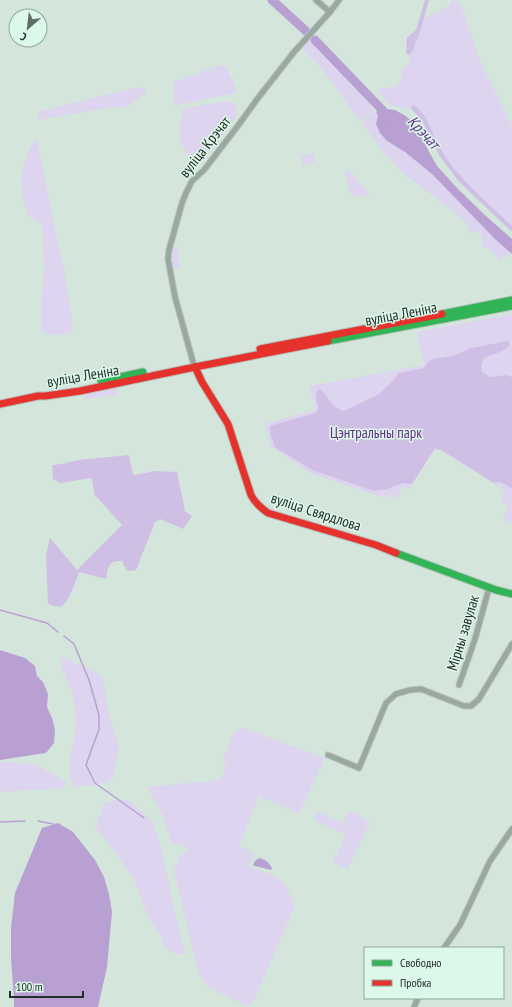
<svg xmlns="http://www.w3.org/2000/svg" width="512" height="1007" font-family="'PT Sans Narrow',sans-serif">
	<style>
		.green { fill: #ddd4ef }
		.forest { fill: #cfbfe5 }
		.water { fill: #b9a0d2 }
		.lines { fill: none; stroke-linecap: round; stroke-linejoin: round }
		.stream { stroke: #b9a0d2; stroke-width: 1.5 }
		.river { stroke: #b9a0d2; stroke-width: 9 }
		.street-casing { stroke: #b6c2bc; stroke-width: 7 }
		.fast-casing { stroke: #b6c2bc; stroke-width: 9 }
		.jam-casing { stroke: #b6c2bc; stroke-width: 9 }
		.street { stroke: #99a8a0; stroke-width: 5 }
		.fast { stroke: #30b455; stroke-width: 7 }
		.jam { stroke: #e5322d; stroke-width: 7 }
		.labels { text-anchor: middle; stroke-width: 3; stroke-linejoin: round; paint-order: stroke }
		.street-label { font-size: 15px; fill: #232e28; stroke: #dbf8e8 }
		.park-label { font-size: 15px; fill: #622c85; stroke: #dbf8e8 }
		.water-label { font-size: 16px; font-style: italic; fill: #67318a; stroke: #dbf8e8 }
	</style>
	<rect width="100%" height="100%" fill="#d4e5dc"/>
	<g class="green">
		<path d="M 452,0 L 455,0 L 460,3 L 480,61 L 512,126 L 512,226 C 491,206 469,187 451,165 C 445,157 440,147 435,138 C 429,126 426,113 414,105 L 412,106 L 411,108 L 406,109 L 389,105 L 377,89 L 396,87 L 401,80 L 402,71 L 410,62 L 409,55 L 412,52 L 424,18 L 448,7 Z"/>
		<polygon points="311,38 328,59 358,92 367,98 374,111 360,121 324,71 304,50 303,47"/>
		<polygon points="224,65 237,89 236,93 177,105 174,103 173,95 174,82 217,66"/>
		<polygon points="140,87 143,87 145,90 146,94 125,107 108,108 37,120 41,111"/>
		<polygon points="231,101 236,107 237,116 204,160 201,163 195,163 182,145 179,132 183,108"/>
		<path d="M 376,112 L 378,116 L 376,124 L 380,133 L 387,141 L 405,152 L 432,174 L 495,239 L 512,254 L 508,255 L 507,257 L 504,257 L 501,261 L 488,248 L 485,248 L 482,247 C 484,239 482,234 475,230 L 469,233 L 468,225 L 463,219 L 408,177 L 398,168 L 384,153 L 361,122 Z"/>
		<path d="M 37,140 L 68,291 L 73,329 L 69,334 C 60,335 48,336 41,331 L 41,302 L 44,268 L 42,225 L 27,215 C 25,205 22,194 21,184 C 21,172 27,146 37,140 Z"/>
		<polygon points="313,153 315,162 303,165 301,156"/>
		<path d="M 349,170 L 358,181 L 358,184 L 361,184 L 369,194 C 366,195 360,197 357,197 C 354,196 353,194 350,193 L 345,171 Z"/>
		<polygon points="174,247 177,247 180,268 176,269 173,267 171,262 173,248"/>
		<polygon points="512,314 512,523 503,519 508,509 500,499 505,491 443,451 435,449 409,489 403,486 396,500 384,494 381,497 310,473 272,447 264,424 316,410 310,386 424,365 417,332"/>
		<polygon points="117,387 118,390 117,394 88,399 86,399 84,397 86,392"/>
		<path d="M 62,657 L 97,673 L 102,677 L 111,724 L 119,746 L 113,778 L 108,783 L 77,787 C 62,778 74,746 75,732 C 77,720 75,698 70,687 C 67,678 62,670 60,661 Z"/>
		<path d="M 242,728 L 325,758 L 299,813 L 259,796 L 239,846 L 255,854 L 248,866 C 276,875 284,877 295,906 L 253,1002 L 247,1006 L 208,987 L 201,978 L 196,962 L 174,871 L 179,858 L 189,848 L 171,842 L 164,817 L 147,787 L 220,780 L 227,765 L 222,762 L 234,732 Z"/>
		<polygon points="10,762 36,765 58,777 66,783 63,788 0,792 0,763"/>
		<path d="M 127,800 L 143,812 L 152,822 L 159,840 L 177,920 L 185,952 C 179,958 169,952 164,946 C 162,943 162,938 160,934 C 155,926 149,919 146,910 C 141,900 139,889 133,879 C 123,861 107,842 95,826 L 101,813 L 103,804 L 112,801 Z"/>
		<polygon points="349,811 370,821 348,869 333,862 346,835 314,820 318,812 343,823"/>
	</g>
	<g class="forest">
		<polygon points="425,0 429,0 421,29 412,52 409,55 406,53 407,38 416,30"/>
		<path d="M 414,105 C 426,113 429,125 435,138 C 440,147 445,157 451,165 C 469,187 491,206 512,226 L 512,232 L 459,182 L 439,155 L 423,123 L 411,108 L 412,106 Z"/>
		<path d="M 508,341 L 510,344 C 504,352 494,354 485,357 L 481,365 L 482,372 L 490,377 L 506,375 L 512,377 L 512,488 L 500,482 L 494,483 L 443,451 L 435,448 L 412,484 L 403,483 L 387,489 L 374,491 L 312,470 L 275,447 L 270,433 L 270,426 L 315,413 C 322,407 316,405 316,398 C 315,397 317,392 317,391 L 320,389 C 330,398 329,406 344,411 L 356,405 L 378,395 L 391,383 L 399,373 L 424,368 L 426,364 L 432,359 L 453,356 L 471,348 Z"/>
		<path d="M 129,455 L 133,475 L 156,471 L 177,472 L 185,511 L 192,516 L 183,529 L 160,519 L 155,522 L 136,570 L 127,571 L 122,561 C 108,560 108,568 106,579 L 79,572 C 75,583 70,600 61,607 L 51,605 L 48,603 L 46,555 L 50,538 L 77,570 L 122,525 L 94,494 L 92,478 L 60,483 L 53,479 L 52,465 L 62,464 L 78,460 Z"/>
	</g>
	<g class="water">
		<polygon points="383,106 386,109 395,110 404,115 412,121 437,166 459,190 486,216 512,239 512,254 495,239 432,174 405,152 387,141 380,133 376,124 378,116 376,112"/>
		<polygon points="0,650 25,658 35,666 37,676 43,682 48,694 47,707 52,718 55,730 54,743 46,753 0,760"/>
		<polygon points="58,823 73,832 95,860 104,877 109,894 112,912 107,967 98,1007 14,1007 14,999 11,958 11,928 15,893 42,828"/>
		<path d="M 259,858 C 265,859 270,863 272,869 L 271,870 L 255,866 L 253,865 L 255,861 Z"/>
	</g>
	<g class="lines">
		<g class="stream">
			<polyline points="0,610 47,623 58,632"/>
			<polyline points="64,636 74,644 89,680 99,715 99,729 86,765 95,783 144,818"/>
			<polyline points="38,821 53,824"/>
			<polyline points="0,822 25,821"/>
		</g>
		<g class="river">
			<polyline points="272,0 306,31"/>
			<polyline points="315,40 389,117"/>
		</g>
		<g class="street-casing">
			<g id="street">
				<polyline points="316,0 330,12"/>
				<polyline points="193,362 175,297 168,259 169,250 182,203 186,193 192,181 204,170 237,127 258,98 294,52 330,12 339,0"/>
				<polyline points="459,685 475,639 489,588"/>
				<polyline points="328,755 359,768 386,703 396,694 410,690 421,689 464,706 471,706 479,699 512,644"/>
				<polyline points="444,948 460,925 490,861 512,829"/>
				<polyline points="414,1007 418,998"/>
			</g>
		</g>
		<g class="fast-casing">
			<g id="fast">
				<polyline points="442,314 512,300"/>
				<polyline points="328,341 512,306"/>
				<polyline points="101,381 143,372"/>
				<polyline points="396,553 496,590 512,594"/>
			</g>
		</g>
		<g class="jam-casing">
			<g id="jam">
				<polyline points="260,349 442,314"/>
				<path d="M 195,367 L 202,382 L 228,424 L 251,495 C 255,503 261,508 268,513 L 376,545 L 396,553"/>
				<polyline points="0,404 38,396 45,396 80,391 195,367 328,341"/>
			</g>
		</g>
		<use href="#street" class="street"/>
		<use href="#fast" class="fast"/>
		<use href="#jam" class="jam"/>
	</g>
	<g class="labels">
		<g class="street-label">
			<text transform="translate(205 147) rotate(-52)" y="5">вуліца Крэчат</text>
			<text transform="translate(401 314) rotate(-11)" y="5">вуліца Леніна</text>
			<text transform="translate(83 376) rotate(-10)" y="5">вуліца Леніна</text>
			<text transform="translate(316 512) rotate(18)" y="5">вуліца Свярдлова</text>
			<text transform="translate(463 633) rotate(-73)" y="5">Мірны завулак</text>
		</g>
		<g class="park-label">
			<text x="376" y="438">Цэнтральны парк</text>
		</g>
		<g class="water-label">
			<text transform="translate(424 132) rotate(47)" y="6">Крэчат</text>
		</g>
	</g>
	<rect x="364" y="947" width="140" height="52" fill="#dbf8e8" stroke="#91a79b"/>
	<rect x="372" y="960" width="20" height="6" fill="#30b455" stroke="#91a79b"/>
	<text x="400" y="967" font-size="12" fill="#232e28">Свободно</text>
	<rect x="372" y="980" width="20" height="6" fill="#e5322d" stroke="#91a79b"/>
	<text x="400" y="987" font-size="12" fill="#232e28">Пробка</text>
	<g transform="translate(28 28) rotate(208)"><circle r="19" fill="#dbf8e8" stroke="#91a79b"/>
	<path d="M0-3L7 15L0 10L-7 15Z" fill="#616e67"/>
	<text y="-6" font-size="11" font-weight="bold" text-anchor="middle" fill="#232e28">С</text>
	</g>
	<path d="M10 991v6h73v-6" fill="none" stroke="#232e28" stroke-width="2"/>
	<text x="16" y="991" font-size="12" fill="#232e28" stroke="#dbf8e8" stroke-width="3" paint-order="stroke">100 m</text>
</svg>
